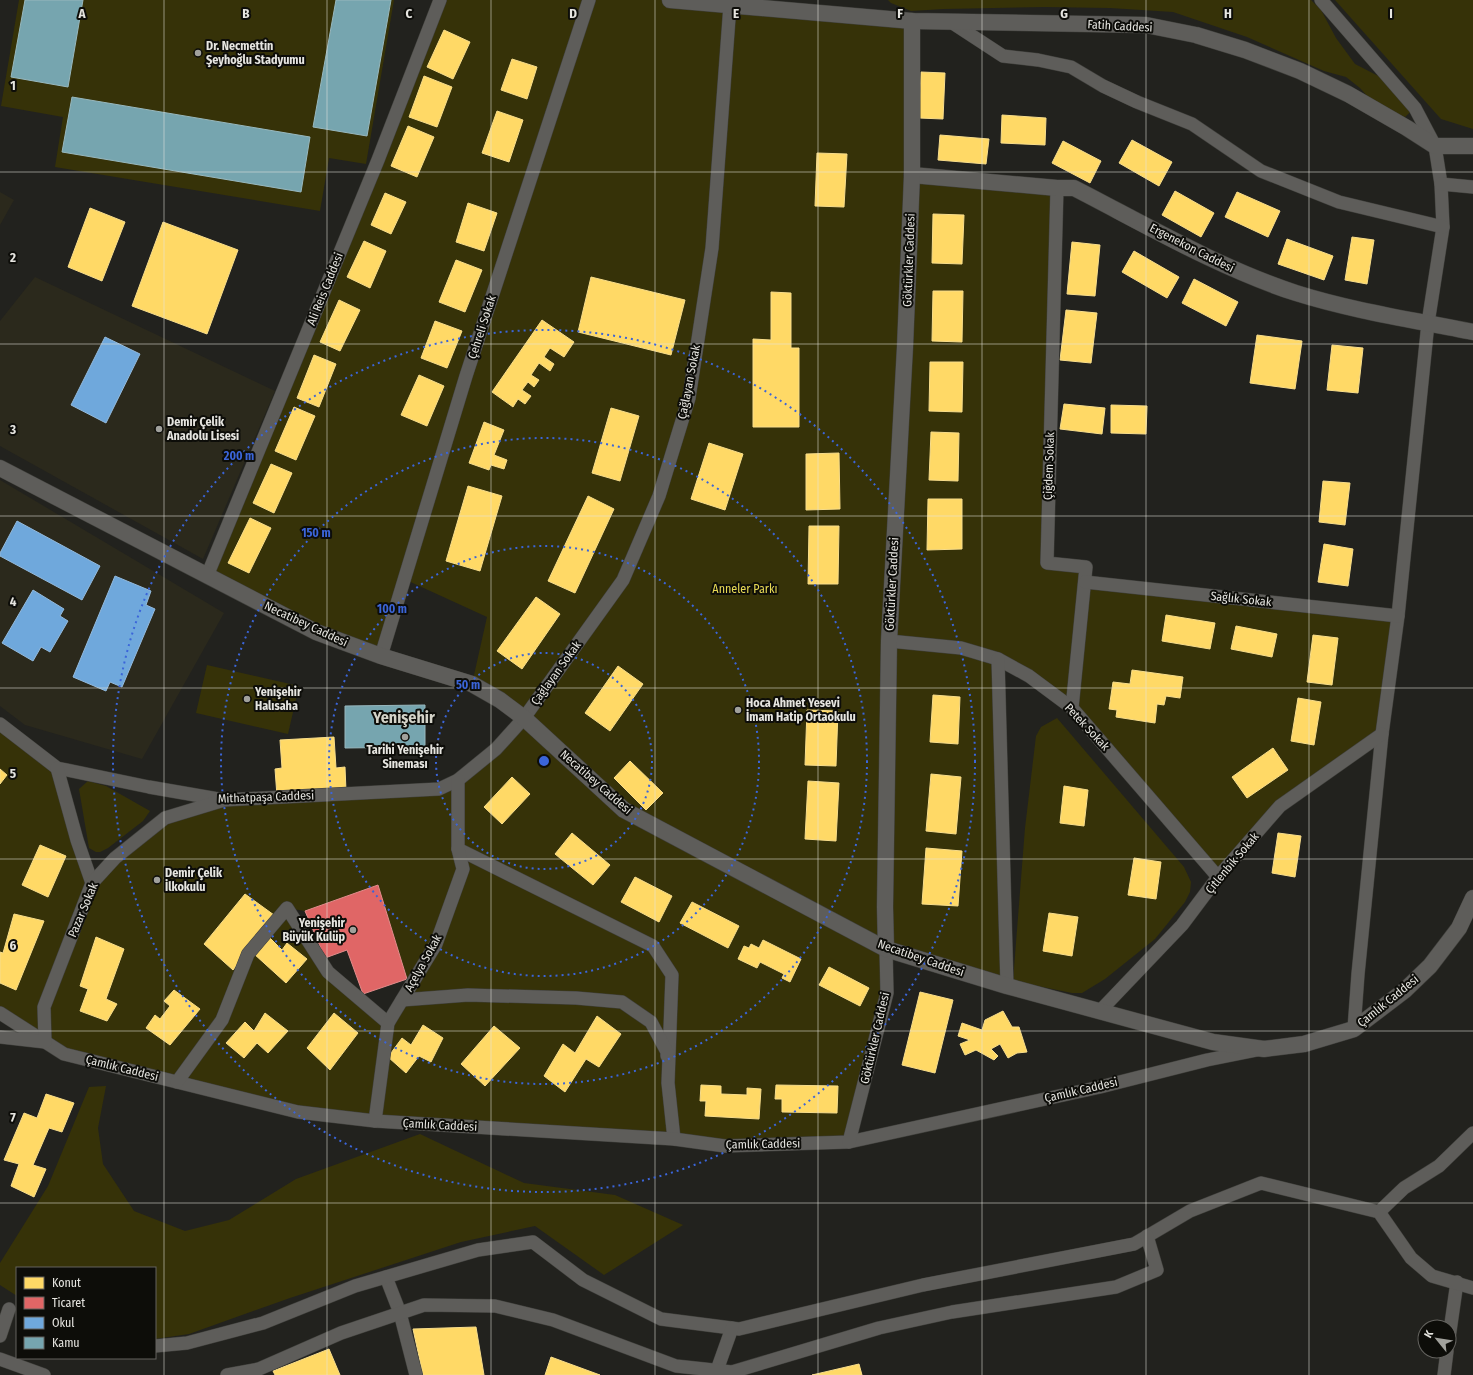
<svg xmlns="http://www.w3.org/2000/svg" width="1473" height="1375" font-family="'Fira Sans Condensed',sans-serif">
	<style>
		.built { fill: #2b291c }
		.green { fill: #363208; fill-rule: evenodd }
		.homes { fill: #ffd966; stroke: #f8dd8b }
		.shops { fill: #e06666; stroke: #e28c8b }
		.schools { fill: #6fa8dc; stroke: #93badd }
		.public { fill: #76a5af; stroke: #98b8be }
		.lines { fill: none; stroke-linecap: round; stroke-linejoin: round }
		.minor-casing { stroke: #3f3f3b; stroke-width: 14 }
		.tertiary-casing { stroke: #3f3f3b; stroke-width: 17 }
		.minor { stroke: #5e5d5a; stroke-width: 13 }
		.tertiary { stroke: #5e5d5a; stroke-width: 16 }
		.grid { fill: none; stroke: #e6e5e0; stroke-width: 1; stroke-opacity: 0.55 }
		.ring { fill: none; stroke: #3b65d9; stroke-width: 2; stroke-dasharray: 2 4 }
		.poi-dot { fill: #a1a19c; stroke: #0d0d09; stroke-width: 1.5 }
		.labels { text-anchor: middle; stroke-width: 4; stroke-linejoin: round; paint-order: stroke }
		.street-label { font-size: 12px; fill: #e6e5e0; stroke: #0d0d09 }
		.poi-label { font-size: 12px; font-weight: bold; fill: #e6e5e0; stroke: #0d0d09; text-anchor: start }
		.park-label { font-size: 12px; fill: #e9da55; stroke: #0d0d09 }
		.district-label { font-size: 16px; font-weight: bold; fill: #d4d3c8; stroke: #0d0d09 }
		.grid-label { font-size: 13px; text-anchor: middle; font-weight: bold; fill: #e6e5e0; stroke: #0d0d09; stroke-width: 4; stroke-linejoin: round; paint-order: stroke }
		.centre { fill: #3b65d9; stroke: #0d0d09; stroke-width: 2 }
		.ring-label { font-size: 12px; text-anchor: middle; font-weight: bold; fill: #3b65d9; stroke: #0d0d09; stroke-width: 4; stroke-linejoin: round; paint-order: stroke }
	</style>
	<rect width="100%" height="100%" fill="#22221e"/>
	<g class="built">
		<polygon points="0,192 14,200 0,225"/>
		<polygon points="35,277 275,391 203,559 0,446 0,321"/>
		<polygon points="0,480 224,613 142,759 25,725 0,706"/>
	</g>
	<g class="green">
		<polygon points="19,0 394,0 366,164 329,158 320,211 55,167 63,117 1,106"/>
		<path d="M 440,0 L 670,0 L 912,21 L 912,175 L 1057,188 L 1047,563 L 1086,567 L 1085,582 L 1398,616 L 1382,734 L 1280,806 L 1218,877 L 1072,708 L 999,659 L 1007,986 L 886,949 L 887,993 L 849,1142 L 725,1146 L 298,1112 L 64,1054 L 0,1013 L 0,723 L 57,768 L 92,883 L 165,818 L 224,800 L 439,789 L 523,718 L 472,684 L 487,617 L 404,579 L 381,656 L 207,576 ZM 378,885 L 407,979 L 387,1023 L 328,972 L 287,908 L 305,911 Z"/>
		<polygon points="888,0 1311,0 1321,10 1336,38 1355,64 1386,80 1417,106 1405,117 1378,108 1360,88 1346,77 1324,71 1247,37 1173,12 1110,8 1045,7 944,9 911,11 891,3"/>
		<polygon points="1335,0 1473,0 1473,129 1441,119"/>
		<polygon points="207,665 299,686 288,734 196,713"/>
		<polygon points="1057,718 1184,867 1191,882 1190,892 1185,902 1155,939 1105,979 1082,993 1072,993 1013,981 1025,828 1036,736 1041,727"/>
		<polygon points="88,781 106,786 150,811 143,821 108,848 100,852 96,852 89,848 79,789"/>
		<polygon points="106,1086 98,1128 103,1164 134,1211 185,1231 229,1220 296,1179 420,1134 524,1183 615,1195 683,1225 604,1275 535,1226 461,1242 290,1298 189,1334 155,1339 155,1268 17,1268 17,1296 0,1285 0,1263 48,1186 89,1087"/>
	</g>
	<g class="homes">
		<polygon points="444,30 470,42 453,79 427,67"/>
		<polygon points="512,59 537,67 527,99 501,90"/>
		<polygon points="921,72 945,73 943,119 919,118"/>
		<polygon points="424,76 452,87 437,127 409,117"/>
		<polygon points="497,111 523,120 509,162 482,153"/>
		<polygon points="1002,115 1046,118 1045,145 1001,143"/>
		<polygon points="408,126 434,137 417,177 391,166"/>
		<polygon points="940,135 989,139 986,164 938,160"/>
		<polygon points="1132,140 1172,162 1159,186 1119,163"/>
		<polygon points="1063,141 1101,161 1090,183 1052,163"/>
		<polygon points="817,153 847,154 844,207 815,206"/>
		<polygon points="1175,191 1214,213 1201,237 1162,215"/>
		<polygon points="1237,192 1280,211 1268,237 1225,217"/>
		<polygon points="385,193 406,202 391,234 371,225"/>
		<polygon points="468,203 497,213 484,251 456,242"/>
		<polygon points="90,208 125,222 102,281 68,267"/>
		<polygon points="933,214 964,215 962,264 932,263"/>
		<polygon points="163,222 238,250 207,334 132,306"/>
		<polygon points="1352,237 1374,240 1367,284 1345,280"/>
		<polygon points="1287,239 1333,256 1324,280 1278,264"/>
		<polygon points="364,241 386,251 370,288 347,277"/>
		<polygon points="1072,242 1100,245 1095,296 1067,294"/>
		<polygon points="1134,251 1179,277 1167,298 1122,272"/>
		<polygon points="456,260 482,270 465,312 439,302"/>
		<polygon points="591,277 685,300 671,355 578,332"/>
		<polygon points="1194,279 1238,302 1226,326 1182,303"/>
		<polygon points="933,291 963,291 962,342 932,341"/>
		<polygon points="771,292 791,293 791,348 799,348 799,427 753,427 753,339 771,340"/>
		<polygon points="339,300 360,310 340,351 320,342"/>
		<polygon points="1066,310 1097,313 1091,363 1060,360"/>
		<polygon points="542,320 574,342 564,357 550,348 544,357 554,364 550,371 539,363 531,375 539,380 534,387 528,382 522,390 531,396 525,404 518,399 513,407 492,392"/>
		<polygon points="435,321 462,331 447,368 421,358"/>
		<polygon points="1257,335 1302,341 1295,389 1250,383"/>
		<polygon points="1332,345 1363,348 1358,393 1327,390"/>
		<polygon points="314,355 336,364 319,407 297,398"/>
		<polygon points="930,362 963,362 962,412 929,411"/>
		<polygon points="419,375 444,386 427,426 401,415"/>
		<polygon points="1064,404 1105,408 1102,434 1060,429"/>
		<polygon points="1111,405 1147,406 1146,434 1111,433"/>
		<polygon points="294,407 315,416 296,460 275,451"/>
		<polygon points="611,408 639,416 620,481 592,473"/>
		<polygon points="484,422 504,430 494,455 507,460 504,469 491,465 489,470 469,463"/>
		<polygon points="931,432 959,433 958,481 929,480"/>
		<polygon points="709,443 743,454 725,510 691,499"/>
		<polygon points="839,453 840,509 806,510 806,454"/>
		<polygon points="271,464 292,473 274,513 253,503"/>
		<polygon points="1323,481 1350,483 1345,525 1319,522"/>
		<polygon points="468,486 502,496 480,571 446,561"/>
		<polygon points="588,496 614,509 575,593 548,581"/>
		<polygon points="928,499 962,499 962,549 927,550"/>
		<polygon points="250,518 271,528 249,573 228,563"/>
		<polygon points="809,526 839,526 838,584 808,584"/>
		<polygon points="1324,544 1353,549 1348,586 1318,582"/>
		<polygon points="536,597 560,614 522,669 497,651"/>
		<polygon points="1166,615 1215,623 1210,649 1162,641"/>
		<polygon points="1236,626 1277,634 1272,657 1231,649"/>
		<polygon points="1313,635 1338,638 1332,685 1307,682"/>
		<polygon points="618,666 643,684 610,731 585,713"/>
		<polygon points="1132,670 1183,677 1180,698 1166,696 1164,705 1157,704 1155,723 1116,717 1117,710 1109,709 1113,682 1130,684"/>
		<polygon points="933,695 960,697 958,744 930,742"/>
		<polygon points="1298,698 1321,702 1314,745 1291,741"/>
		<polygon points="807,710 838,711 836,766 805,765"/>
		<polygon points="334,737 336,768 345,767 346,791 277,796 275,769 282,768 280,740"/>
		<polygon points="1273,748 1288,770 1247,798 1232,777"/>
		<polygon points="630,761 663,793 646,810 614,778"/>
		<polygon points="0,769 7,775 0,784"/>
		<polygon points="931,774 961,777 956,834 926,831"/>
		<polygon points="512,777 530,794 502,824 484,807"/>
		<polygon points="808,781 839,783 836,841 805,839"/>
		<polygon points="1064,786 1088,790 1084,826 1060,823"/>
		<polygon points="572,833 610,865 593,885 555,854"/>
		<polygon points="1278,833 1301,836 1295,877 1272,873"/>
		<polygon points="40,845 66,856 48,897 22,885"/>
		<polygon points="926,848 962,851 958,906 922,904"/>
		<polygon points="1134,858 1161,862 1156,899 1128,895"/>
		<polygon points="635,877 672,896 659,922 621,902"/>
		<polygon points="245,894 274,915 233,970 204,944"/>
		<polygon points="692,902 739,926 728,948 680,923"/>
		<polygon points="1049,913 1078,917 1072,956 1043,951"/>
		<polygon points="14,914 44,921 16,990 0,983 0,952 3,953"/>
		<polygon points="267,935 282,950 287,943 307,959 286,983 253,953"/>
		<polygon points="96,937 124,949 106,999 117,1004 107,1021 80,1011 88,989 80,986"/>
		<polygon points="763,940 801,959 790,982 782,978 784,974 760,962 757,968 738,959 744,946 749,948 751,944 759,948"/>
		<polygon points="829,967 869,988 860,1006 819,985"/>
		<polygon points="174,990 200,1009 170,1045 146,1028 155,1015 160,1019 170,1006 164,1001"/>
		<polygon points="920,992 953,1000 935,1073 902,1065"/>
		<polygon points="1003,1011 1012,1027 1019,1027 1027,1052 1017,1053 1008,1058 1000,1044 991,1049 998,1056 994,1060 976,1050 965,1055 960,1044 970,1040 958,1036 962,1023 982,1030 985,1020"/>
		<polygon points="265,1013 288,1031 268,1053 257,1043 244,1058 226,1043 245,1022 254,1031"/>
		<polygon points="334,1013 358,1033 330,1070 307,1048"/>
		<polygon points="597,1016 621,1034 599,1067 586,1059 565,1092 544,1076 563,1044 575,1053"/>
		<polygon points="423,1025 443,1038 431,1062 419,1056 406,1073 388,1057 402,1038 411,1045"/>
		<polygon points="494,1026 520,1048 485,1086 461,1064"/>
		<polygon points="701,1085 721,1086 721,1094 747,1095 747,1088 761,1089 759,1119 705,1116 706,1101 700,1101"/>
		<polygon points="776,1085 838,1086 837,1113 782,1112 782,1099 775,1099"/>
		<polygon points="46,1094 74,1103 62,1132 49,1128 33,1165 46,1169 34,1197 11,1186 19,1164 4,1160 24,1113 37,1118"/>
		<polygon points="476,1327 484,1375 423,1375 413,1329"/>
		<polygon points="329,1349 340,1375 275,1375 273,1371"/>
		<polygon points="551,1357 600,1375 545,1375"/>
		<polygon points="859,1364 862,1375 812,1375"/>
	</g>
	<polygon class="shops" points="378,885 407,979 363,994 347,950 325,958 305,911"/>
	<g class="schools">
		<polygon points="105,337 140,354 106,423 71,405"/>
		<polygon points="17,521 100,566 82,600 0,556 0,553"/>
		<polygon points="115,576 151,591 146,605 155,609 122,687 110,682 106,691 73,677"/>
		<polygon points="33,590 64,609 60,616 68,621 50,652 41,647 33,661 2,643"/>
	</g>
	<g class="public">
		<polygon points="25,0 83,0 68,87 11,77"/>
		<polygon points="336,0 391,0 367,136 313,127"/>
		<polygon points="72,97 310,137 301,192 62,152"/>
		<polygon points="425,705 425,747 345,748 345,706"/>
	</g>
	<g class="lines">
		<g class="minor-casing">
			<g id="minor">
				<polyline points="1321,0 1415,108 1435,146 1441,184 1443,227 1428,323 1398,616 1382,734 1358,974 1354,1029"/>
				<polyline points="951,22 1003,56 1038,60 1071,67 1103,86 1137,102 1192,124 1261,171 1339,202 1443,227"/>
				<polyline points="1441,184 1473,187"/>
				<polyline points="1057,188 1047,563 1086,567 1072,708"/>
				<polyline points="207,576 378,160 440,0"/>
				<polyline points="1085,582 1398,616"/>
				<polyline points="889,641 961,648 998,659 1029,676 1072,708 1218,877"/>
				<polyline points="381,656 466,376 589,0"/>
				<polyline points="998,659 1007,986"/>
				<polyline points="0,724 57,768 149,787 224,800 439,789 458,780 496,749 524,718 623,580 659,496 689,398 712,248 730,5 722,0"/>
				<polyline points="57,768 77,840 92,883"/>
				<polyline points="458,849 653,946 672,975 668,1083 674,1139"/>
				<polyline points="402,1000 468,995 576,998 622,1002 651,1022 667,1052 667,1056"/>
				<polyline points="1099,1012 1182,925 1218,877 1280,806 1382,734"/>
				<polyline points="0,1013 64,1054 298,1112 375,1121 674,1139 725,1146 849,1142 1100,1087 1207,1060 1257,1050"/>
				<polyline points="0,1037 45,1042 44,1007 92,883 115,858 165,818 221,801"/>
				<polyline points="177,1082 222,1020 248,954 287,908 328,972 388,1023"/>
				<polyline points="375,1121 388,1023 436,944 463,869 458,849 458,780"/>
				<polyline points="849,1142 887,993 886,949"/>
				<polyline points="1379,1212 1404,1188 1439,1166 1473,1133"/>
				<polyline points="386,1277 400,1313 416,1375"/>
				<polyline points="0,1336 9,1309"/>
				<polyline points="1449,1338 1457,1282"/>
				<polyline points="155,1346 187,1343 263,1323 355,1286 478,1250 533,1242 583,1280 661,1319 739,1329 923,1285 1134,1244 1190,1211 1261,1183 1379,1212 1411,1258 1432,1276 1473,1288"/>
				<polyline points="0,1359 44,1375"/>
				<polyline points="717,1370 732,1328"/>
				<polyline points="227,1375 259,1369 341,1333 424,1305 495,1306 553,1320 676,1366 732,1372 879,1328 952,1312 1116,1287 1157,1270 1147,1236"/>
				<polyline points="1444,1375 1447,1351"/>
			</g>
		</g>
		<g class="tertiary-casing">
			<g id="tertiary">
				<polyline points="670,0 912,21 1146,25 1196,35 1245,50 1300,71 1348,94 1407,128 1435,146 1473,146"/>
				<path d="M 912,175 L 1057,188 L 1074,188 C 1146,225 1219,268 1296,293 C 1353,311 1414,320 1473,332"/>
				<polyline points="0,468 316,632 381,656 472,684 500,700 524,718 624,810 886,949 1007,986 1213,1042 1264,1049 1304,1044 1354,1029 1404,991 1430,966 1459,928 1473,898"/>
				<polyline points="886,949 885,907 889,641 905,347 912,175 912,21"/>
			</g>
		</g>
		<use href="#minor" class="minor"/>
		<use href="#tertiary" class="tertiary"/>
	</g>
	<path class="grid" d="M 164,0 L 164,1375M 327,0 L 327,1375M 491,0 L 491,1375M 655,0 L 655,1375M 818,0 L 818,1375M 982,0 L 982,1375M 1146,0 L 1146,1375M 1309,0 L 1309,1375M 0,172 L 1473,172M 0,344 L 1473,344M 0,516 L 1473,516M 0,688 L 1473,688M 0,859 L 1473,859M 0,1031 L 1473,1031M 0,1203 L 1473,1203"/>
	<g class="ring">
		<circle cx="544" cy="761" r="108"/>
		<circle cx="544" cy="761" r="215"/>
		<circle cx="544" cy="761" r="323"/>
		<circle cx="544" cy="761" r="431"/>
	</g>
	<g class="poi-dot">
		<circle cx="198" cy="53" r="4"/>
		<circle cx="159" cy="429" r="4"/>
		<circle cx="247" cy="699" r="4"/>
		<circle cx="738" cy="710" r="4"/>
		<circle cx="405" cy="737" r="4"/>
		<circle cx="157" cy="880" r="4"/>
		<circle cx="353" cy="930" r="4"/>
	</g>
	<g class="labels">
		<g class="street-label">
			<text transform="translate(1120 26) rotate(3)" y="4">Fatih Caddesi</text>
			<text transform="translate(1192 248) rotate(27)" y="4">Ergenekon Caddesi</text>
			<text transform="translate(909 260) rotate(-88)" y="4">Göktürkler Caddesi</text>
			<text transform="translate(325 289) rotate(-68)" y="4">Ali Reis Caddesi</text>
			<text transform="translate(482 327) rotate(-72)" y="4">Çehreli Sokak</text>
			<text transform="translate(689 382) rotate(-79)" y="4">Çağlayan Sokak</text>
			<text transform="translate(1049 466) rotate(-88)" y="4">Çiğdem Sokak</text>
			<text transform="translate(892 584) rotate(-87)" y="4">Göktürkler Caddesi</text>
			<text transform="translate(1241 599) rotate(6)" y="4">Sağlık Sokak</text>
			<text transform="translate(306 624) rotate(25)" y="4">Necatibey Caddesi</text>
			<text transform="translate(556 673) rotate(-54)" y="4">Çağlayan Sokak</text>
			<text transform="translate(1087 727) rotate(47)" y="4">Petek Sokak</text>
			<text transform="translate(596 782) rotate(41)" y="4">Necatibey Caddesi</text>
			<text transform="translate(266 797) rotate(-2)" y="4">Mithatpaşa Caddesi</text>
			<text transform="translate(1232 863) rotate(-50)" y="4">Çitlenbik Sokak</text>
			<text transform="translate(83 910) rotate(-67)" y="4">Pazar Sokak</text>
			<text transform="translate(921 958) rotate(19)" y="4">Necatibey Caddesi</text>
			<text transform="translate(423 963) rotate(-61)" y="4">Açelya Sokak</text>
			<text transform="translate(1388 1001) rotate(-39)" y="4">Çamlık Caddesi</text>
			<text transform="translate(875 1038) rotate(-77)" y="4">Göktürkler Caddesi</text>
			<text transform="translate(122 1068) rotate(14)" y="4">Çamlık Caddesi</text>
			<text transform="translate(1081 1090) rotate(-13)" y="4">Çamlık Caddesi</text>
			<text transform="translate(440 1125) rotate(3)" y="4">Çamlık Caddesi</text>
			<text transform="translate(763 1144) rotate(-1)" y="4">Çamlık Caddesi</text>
		</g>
		<g class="poi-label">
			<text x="206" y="50">Dr. Necmettin<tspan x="206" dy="14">Şeyhoğlu Stadyumu</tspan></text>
			<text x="167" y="426">Demir Çelik<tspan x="167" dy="14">Anadolu Lisesi</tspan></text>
			<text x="255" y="696">Yenişehir<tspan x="255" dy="14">Halısaha</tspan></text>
			<text x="746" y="707">Hoca Ahmet Yesevi<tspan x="746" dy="14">İmam Hatip Ortaokulu</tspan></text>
			<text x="405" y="754" text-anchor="middle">Tarihi Yenişehir<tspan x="405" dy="14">Sineması</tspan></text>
			<text x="165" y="877">Demir Çelik<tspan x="165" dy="14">İlkokulu</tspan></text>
			<text x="345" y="927" text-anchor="end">Yenişehir<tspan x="345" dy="14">Büyük Kulüp</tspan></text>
		</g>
		<g class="park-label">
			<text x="745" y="593">Anneler Parkı</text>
		</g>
		<g class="district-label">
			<text x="404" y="723">Yenişehir</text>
		</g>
	</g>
	<g class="grid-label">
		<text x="82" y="18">A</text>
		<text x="246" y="18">B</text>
		<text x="409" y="18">C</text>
		<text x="573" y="18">D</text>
		<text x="736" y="18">E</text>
		<text x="900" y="18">F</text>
		<text x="1064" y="18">G</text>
		<text x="1228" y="18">H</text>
		<text x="1391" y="18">I</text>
		<text x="13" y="90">1</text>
		<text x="13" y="262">2</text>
		<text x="13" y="434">3</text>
		<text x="13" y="606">4</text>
		<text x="13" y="778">5</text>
		<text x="13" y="950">6</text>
		<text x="13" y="1122">7</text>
	</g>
	<circle cx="544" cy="761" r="6" class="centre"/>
	<g class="ring-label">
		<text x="239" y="460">200 m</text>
		<text x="316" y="537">150 m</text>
		<text x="392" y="613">100 m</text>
		<text x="468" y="689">50 m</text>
	</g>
	<rect x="16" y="1267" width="140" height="92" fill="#0d0d09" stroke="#64635f"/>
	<rect x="24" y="1277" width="20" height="12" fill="#ffd966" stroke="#64635f"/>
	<text x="52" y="1287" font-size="12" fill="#e6e5e0">Konut</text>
	<rect x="24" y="1297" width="20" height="12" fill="#e06666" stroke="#64635f"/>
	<text x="52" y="1307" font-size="12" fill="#e6e5e0">Ticaret</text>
	<rect x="24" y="1317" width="20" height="12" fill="#6fa8dc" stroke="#64635f"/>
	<text x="52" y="1327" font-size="12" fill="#e6e5e0">Okul</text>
	<rect x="24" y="1337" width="20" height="12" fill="#76a5af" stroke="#64635f"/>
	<text x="52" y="1347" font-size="12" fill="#e6e5e0">Kamu</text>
	<g transform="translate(1437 1339) rotate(300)"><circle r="19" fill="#0d0d09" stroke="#64635f"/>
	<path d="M0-3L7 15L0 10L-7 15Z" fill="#a1a19c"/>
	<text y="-6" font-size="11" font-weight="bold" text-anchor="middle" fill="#e6e5e0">K</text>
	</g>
</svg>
